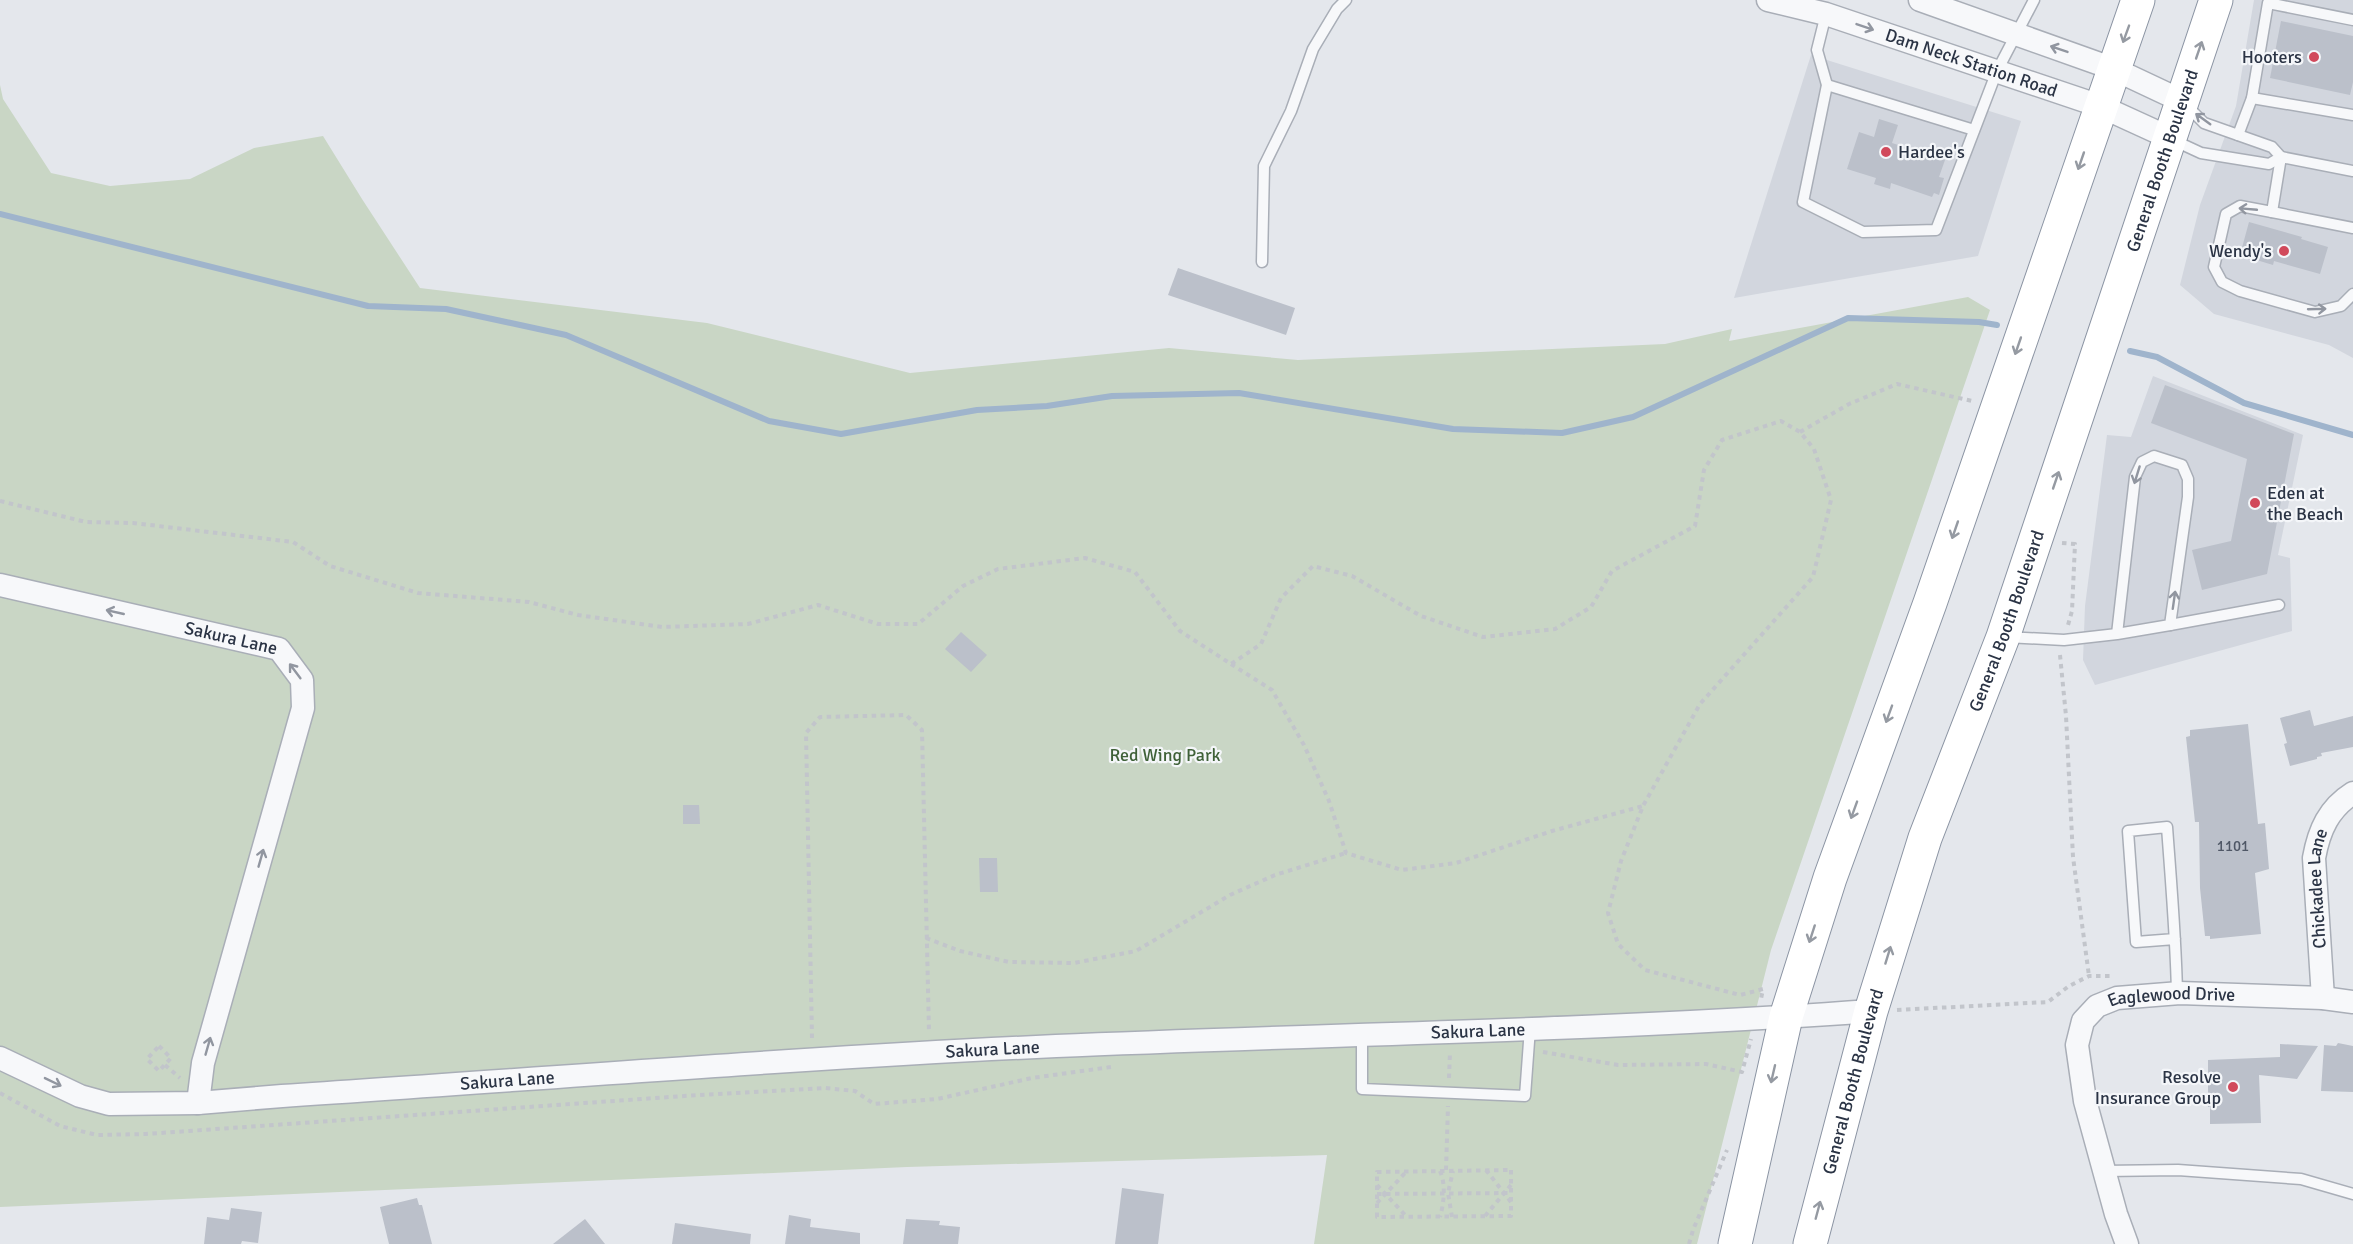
<svg xmlns="http://www.w3.org/2000/svg" width="2353" height="1244" font-family="Signika,sans-serif">
	<style>
		.built { fill: #d2d6de }
		.green { fill: #c9d6c5 }
		.lines { fill: none; stroke-linecap: round; stroke-linejoin: round }
		.stream { stroke: #9fb4cc; stroke-width: 6 }
		.building { fill: #bbc0ca }
		.service-casing { stroke: #a9aeb7; stroke-width: 13 }
		.minor-casing { stroke: #a9aeb7; stroke-width: 25 }
		.trunk-casing { stroke: #8b94a3; stroke-width: 35 }
		.path { stroke: #c2c5cb; stroke-width: 4; stroke-dasharray: 4.5 4.5; stroke-linecap: butt }
		.service { stroke: #f7f8fa; stroke-width: 10 }
		.minor { stroke: #f7f8fa; stroke-width: 22 }
		.trunk { stroke: #fff; stroke-width: 33 }
		.oneway { stroke: #9196a0 }
		.oneway2 { stroke: #959aa2 }
		.poi-dot { fill: #d1495b; stroke: #f4f6f9; stroke-width: 2 }
		.labels { text-anchor: middle; stroke-width: 4.5; stroke-linejoin: round; paint-order: stroke }
		.number-label { font-size: 15px; fill: #4f5766 }
		.poi-label { font-size: 18px; fill: #2b3445; stroke: #f4f6f9; text-anchor: end }
		.street-label { font-size: 18px; fill: #2b3445; stroke: #f4f6f9 }
		.park-label { font-size: 18px; fill: #3f6138; stroke: #f4f6f9 }
	</style>
	<rect width="100%" height="100%" fill="#e4e7ec"/>
	<g class="built">
		<polygon points="2254,0 2353,0 2353,358 2329,345 2214,314 2180,285 2200,205 2236,106"/>
		<polygon points="1811,55 2021,121 1978,256 1734,298"/>
		<polygon points="2153,376 2303,435 2278,555 2290,558 2292,631 2095,685 2083,660 2085,606 2107,435 2131,437"/>
	</g>
	<polygon class="green" points="0,85 3,99 51,173 110,186 190,179 254,148 323,136 362,199 420,288 707,323 910,373 1169,348 1298,360 1665,344 1732,329 1729,341 1968,297 1990,310 1771,950 1697,1244 1314,1244 1327,1155 907,1167 0,1207"/>
	<g class="lines">
		<g class="stream">
			<polyline points="0,214 368,306 446,309 566,335 769,421 841,434 977,410 1047,406 1112,396 1239,393 1453,429 1562,433 1633,417 1848,318 1979,322 1997,325"/>
			<polyline points="2130,351 2157,357 2244,403 2353,435"/>
		</g>
	</g>
	<g class="building">
		<polygon points="2281,21 2353,36 2353,82 2350,95 2270,78"/>
		<polygon points="1879,119 1898,125 1892,143 1945,160 1939,177 1944,178 1939,195 1934,193 1932,197 1891,183 1890,189 1874,184 1876,178 1847,169 1859,132 1874,137"/>
		<polygon points="2249,222 2302,237 2301,239 2328,247 2320,274 2274,261 2273,265 2240,255"/>
		<polygon points="1178,268 1295,308 1286,335 1168,295"/>
		<polygon points="2165,385 2294,434 2267,574 2202,590 2192,550 2231,541 2247,459 2151,423"/>
		<polygon points="961,632 987,655 971,672 945,649"/>
		<polygon points="2310,710 2314,726 2353,716 2353,747 2321,753 2322,756 2317,757 2317,759 2290,766 2284,744 2287,743 2280,718"/>
		<polygon points="2248,724 2258,824 2265,823 2269,869 2255,873 2261,934 2210,939 2210,936 2205,936 2200,888 2199,822 2195,822 2186,737 2190,736 2190,730"/>
		<polygon points="683,805 699,805 700,824 683,824"/>
		<polygon points="979,858 997,858 998,892 980,892"/>
		<polygon points="2338,1043 2353,1046 2353,1092 2321,1091 2324,1045 2336,1046"/>
		<polygon points="2280,1044 2318,1046 2297,1079 2259,1075 2261,1123 2210,1124 2210,1107 2208,1107 2208,1060 2280,1057"/>
		<polygon points="1122,1188 1164,1194 1158,1244 1115,1244"/>
		<polygon points="417,1198 419,1205 422,1205 432,1244 389,1244 380,1207"/>
		<polygon points="231,1208 262,1212 258,1243 242,1241 241,1244 204,1244 207,1217 229,1220"/>
		<polygon points="789,1215 811,1219 810,1227 860,1233 860,1244 785,1244"/>
		<polygon points="585,1219 605,1244 553,1244"/>
		<polygon points="906,1219 940,1221 939,1225 960,1227 958,1244 903,1244"/>
		<polygon points="675,1223 751,1234 750,1244 672,1244"/>
	</g>
	<g class="lines">
		<g class="service-casing">
			<g id="service">
				<polyline points="1826,14 1817,50 1827,85 1803,202 1863,232 1936,230 1997,71 2034,0"/>
				<polyline points="1827,85 1974,130"/>
				<polyline points="2252,98 2353,115"/>
				<polyline points="2238,135 2252,98 2268,3 2353,20"/>
				<polyline points="2173,140 2201,153 2269,164 2281,157 2272,147 2204,123 2186,105"/>
				<polyline points="2353,171 2281,157 2272,212 2240,206 2226,214 2214,267 2222,282 2240,291 2315,312 2341,306 2353,294"/>
				<polyline points="2272,212 2353,228"/>
				<polyline points="1262,262 1264,166 1291,111 1313,49 1337,9 1346,0"/>
				<polyline points="2170,625 2279,605"/>
				<polyline points="2006,637 2064,640 2117,634 2170,625 2188,497 2188,479 2182,465 2154,456 2142,462 2135,477 2117,634"/>
				<path d="M 2175,939 L 2136,942 L 2128,831 L 2167,827 C 2171,882 2176,938 2177,994"/>
				<polyline points="1362,1035 1362,1089 1525,1096 1530,1028"/>
				<polyline points="2104,1171 2178,1170 2301,1179 2353,1194"/>
			</g>
		</g>
		<g class="minor-casing">
			<g id="minor">
				<path id="s1" d="M 1768,0 L 1826,14 L 2100,106 L 2170,138"/>
				<polyline points="1920,0 2114,69 2182,101"/>
				<path id="s2" d="M 0,585 L 279,649 L 302,680 L 303,708 L 203,1063 L 198,1103"/>
				<path id="s3" d="M 2323,998 L 2314,858 C 2319,830 2329,808 2353,793"/>
				<path id="s4" d="M 0,1058 L 80,1096 L 109,1104 L 198,1103 L 282,1096 C 539,1079 798,1058 1056,1046 C 1327,1034 1599,1031 1871,1011"/>
				<path id="s5" d="M 2127,1244 L 2116,1214 L 2085,1101 L 2077,1045 L 2083,1021 L 2097,1006 L 2117,998 L 2180,993 L 2323,998 L 2353,1002"/>
			</g>
		</g>
		<g class="trunk-casing">
			<g id="trunk">
				<polyline points="1735,1244 1786,1017 1830,878 1930,603 2138,0"/>
				<path id="s6" d="M 1810,1244 L 1871,1011 L 1925,838 L 2003,637 L 2216,0"/>
			</g>
		</g>
		<g class="path">
			<polyline points="1800,432 1849,404 1897,384 1972,401"/>
			<polyline points="0,501 86,522 133,523 293,542 330,566 418,593 529,602 578,615 662,627 748,624 818,605 878,624 918,624 963,586 998,569 1085,558 1135,572 1180,631 1231,664 1261,644 1281,598 1313,566 1352,576 1421,616 1483,637 1555,629 1591,607 1612,571 1695,526 1704,470 1722,440 1781,421 1800,432 1814,449 1831,500 1813,577 1700,704 1643,806"/>
			<polyline points="2062,543 2075,544 2072,611 2068,625"/>
			<polyline points="2060,655 2066,716 2073,857 2089,976"/>
			<polyline points="1231,664 1272,690 1304,745 1329,801 1346,853 1402,870 1456,863 1552,831 1643,806 1621,861 1608,913 1618,944 1645,970 1740,995 1763,989 1761,999"/>
			<polyline points="926,938 960,951 1009,962 1074,963 1136,951 1230,895 1275,875 1346,853"/>
			<polyline points="1897,1010 2048,1002 2069,986 2089,976 2112,976"/>
			<polyline points="812,1038 806,733 820,717 906,715 922,730 929,1032"/>
			<polygon points="159,1046 171,1058 159,1071 147,1059"/>
			<polyline points="1543,1052 1618,1065 1706,1064 1742,1072 1751,1039"/>
			<polyline points="165,1065 180,1078"/>
			<polyline points="1449,1078 1450,1052"/>
			<polyline points="0,1093 60,1126 97,1135 146,1134 684,1096 825,1088 855,1091 874,1104 937,1099 1032,1078 1111,1067"/>
			<polyline points="1446,1170 1448,1106"/>
			<polyline points="1486,1170 1511,1202"/>
			<polygon points="1511,1170 1511,1216 1377,1217 1377,1172"/>
			<path d="M 1440,1171 C 1446,1184 1444,1203 1440,1217"/>
			<polyline points="1377,1185 1406,1216"/>
			<polyline points="1377,1194 1511,1193"/>
			<polyline points="1377,1203 1406,1172"/>
			<polyline points="1485,1216 1511,1185"/>
			<polyline points="1452,1217 1448,1193 1453,1171"/>
			<polyline points="1689,1244 1693,1230 1727,1150"/>
		</g>
		<use href="#service" class="service"/>
		<use href="#minor" class="minor"/>
		<use href="#trunk" class="trunk"/>
	</g>
	<defs><path id="oneway-shaft" d="M-6 0H5M1.5-3L5.5 0L1.5 3" fill="none" stroke-width="1.6" stroke-linecap="round" stroke-linejoin="round" transform="scale(1.5)"/></defs>
	<g class="oneway">
		<use href="#oneway-shaft" transform="translate(1865 27) rotate(19)"/>
		<use href="#oneway-shaft" transform="translate(2059 49) rotate(-161)"/>
		<use href="#oneway-shaft" transform="translate(2203 119) rotate(-144)"/>
		<use href="#oneway-shaft" transform="translate(2248 209) rotate(-175)"/>
		<use href="#oneway-shaft" transform="translate(2317 309) rotate(-2)"/>
		<use href="#oneway-shaft" transform="translate(2137 475) rotate(107)"/>
		<use href="#oneway-shaft" transform="translate(2174 600) rotate(-82)"/>
		<use href="#oneway-shaft" transform="translate(115 612) rotate(-167)"/>
		<use href="#oneway-shaft" transform="translate(295 671) rotate(-127)"/>
		<use href="#oneway-shaft" transform="translate(261 858) rotate(-74)"/>
		<use href="#oneway-shaft" transform="translate(208 1046) rotate(-74)"/>
		<use href="#oneway-shaft" transform="translate(53 1082) rotate(26)"/>
	</g>
	<g class="oneway2">
		<use href="#oneway-shaft" transform="translate(2126 34) rotate(110)"/>
		<use href="#oneway-shaft" transform="translate(2199 50) rotate(-71)"/>
		<use href="#oneway-shaft" transform="translate(2081 161) rotate(109)"/>
		<use href="#oneway-shaft" transform="translate(2018 346) rotate(109)"/>
		<use href="#oneway-shaft" transform="translate(2056 480) rotate(-71)"/>
		<use href="#oneway-shaft" transform="translate(1955 530) rotate(109)"/>
		<use href="#oneway-shaft" transform="translate(1889 714) rotate(110)"/>
		<use href="#oneway-shaft" transform="translate(1854 810) rotate(110)"/>
		<use href="#oneway-shaft" transform="translate(1812 934) rotate(108)"/>
		<use href="#oneway-shaft" transform="translate(1888 955) rotate(-73)"/>
		<use href="#oneway-shaft" transform="translate(1773 1074) rotate(103)"/>
		<use href="#oneway-shaft" transform="translate(1818 1210) rotate(-75)"/>
	</g>
	<g class="poi-dot">
		<circle cx="2314" cy="57" r="6"/>
		<circle cx="1886" cy="152" r="6"/>
		<circle cx="2284" cy="251" r="6"/>
		<circle cx="2255" cy="503" r="6"/>
		<circle cx="2233" cy="1087" r="6"/>
	</g>
	<g class="labels">
		<g class="number-label">
			<text x="2233" y="851">1101</text>
		</g>
		<g class="poi-label">
			<text x="2302" y="63">Hooters</text>
			<text x="1898" y="158" text-anchor="start">Hardee's</text>
			<text x="2272" y="257">Wendy's</text>
			<text x="2267" y="499" text-anchor="start">Eden at<tspan x="2267" dy="21">the Beach</tspan></text>
			<text x="2221" y="1083">Resolve<tspan x="2221" dy="21">Insurance Group</tspan></text>
		</g>
		<g class="street-label">
			<text dy="6" stroke="none"><textPath href="#s1" startOffset="213">Dam Neck Station Road</textPath></text>
			<text dy="6" stroke="none"><textPath href="#s6" startOffset="1140">General Booth Boulevard</textPath></text>
			<text dy="6" stroke="none"><textPath href="#s6" startOffset="654">General Booth Boulevard</textPath></text>
			<text dy="6" stroke="none"><textPath href="#s2" startOffset="237">Sakura Lane</textPath></text>
			<text dy="6" stroke="none"><textPath href="#s3" startOffset="110">Chickadee Lane</textPath></text>
			<text dy="6" stroke="none"><textPath href="#s5" startOffset="327">Eaglewood Drive</textPath></text>
			<text dy="6" stroke="none"><textPath href="#s4" startOffset="1490">Sakura Lane</textPath></text>
			<text dy="6" stroke="none"><textPath href="#s4" startOffset="1004">Sakura Lane</textPath></text>
			<text dy="6" stroke="none"><textPath href="#s4" startOffset="518">Sakura Lane</textPath></text>
			<text dy="6" stroke="none"><textPath href="#s6" startOffset="168">General Booth Boulevard</textPath></text>
		</g>
		<g class="park-label">
			<text x="1165" y="761">Red Wing Park</text>
		</g>
	</g>
</svg>
